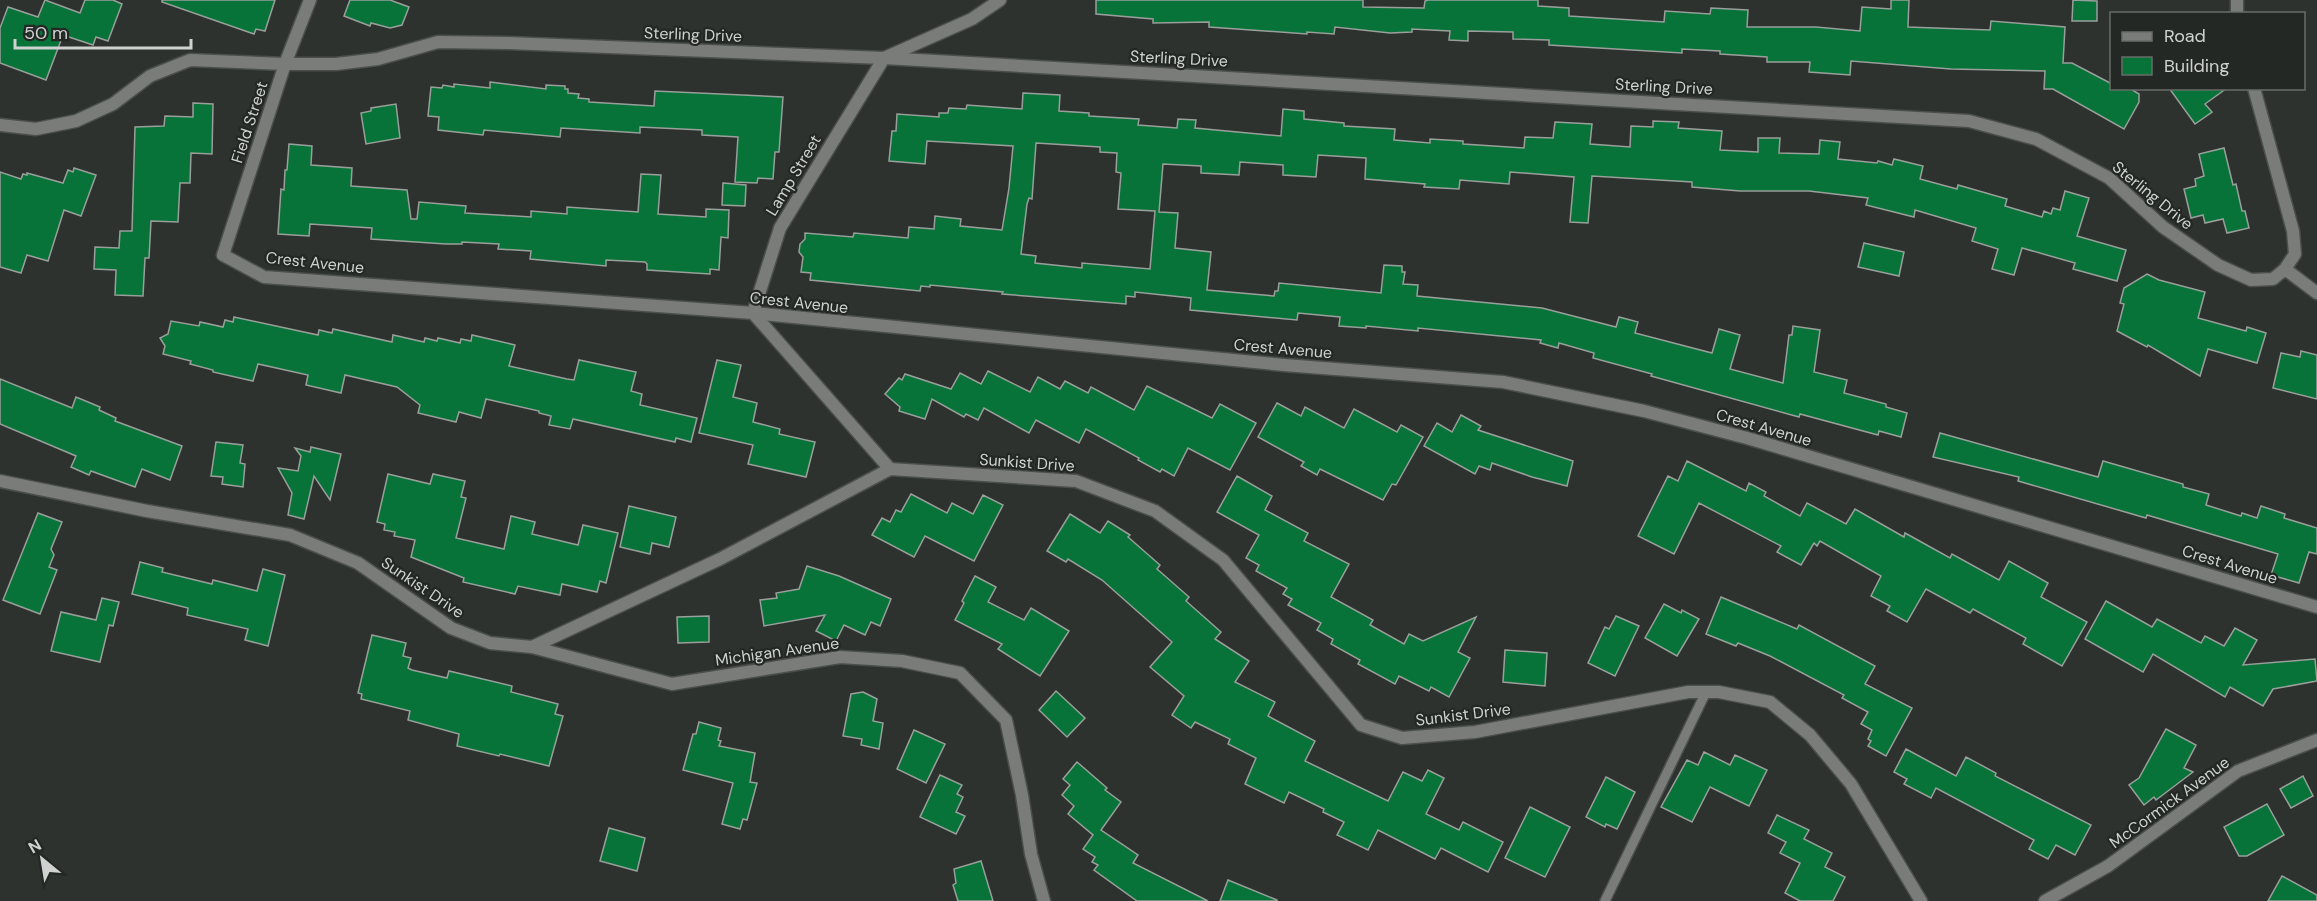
<svg xmlns="http://www.w3.org/2000/svg" width="2317" height="901" font-family="'DM Sans',sans-serif">
	<style>
		.building { fill: #077339; stroke: #999f9a; stroke-width: 1.5; fill-rule: evenodd }
		.lines { fill: none; stroke-linecap: round; stroke-linejoin: round }
		.lane-casing { stroke: #4b4f4c; stroke-width: 12 }
		.street-casing { stroke: #4b4f4c; stroke-width: 15 }
		.lane { stroke: #7a7c7a; stroke-width: 9 }
		.street { stroke: #7a7c7a; stroke-width: 12 }
		.labels { text-anchor: middle; stroke-width: 4.5; stroke-linejoin: round; paint-order: stroke }
		.street-label { font-size: 16px; fill: #cfd2d0; stroke: #242825 }
	</style>
	<rect width="100%" height="100%" fill="#2e322f"/>
	<g class="building">
		<polygon points="45,0 80,13 85,0 113,0 122,4 108,41 96,37 93,45 63,35 46,80 0,63 0,28 8,7 38,17"/>
		<polygon points="162,0 275,0 265,31 256,29 254,34 162,2"/>
		<polygon points="350,0 390,0 409,7 402,25 390,28 371,23 370,26 344,16"/>
		<polygon points="1096,0 1363,0 1363,7 1424,8 1425,1 1428,0 1538,0 1538,6 1569,8 1569,16 1664,22 1665,11 1710,14 1711,8 1748,10 1747,27 1816,27 1860,31 1862,7 1891,9 1891,0 1909,0 1908,27 1990,30 1991,21 2065,27 2063,63 2072,63 2112,84 2112,88 2129,88 2139,94 2139,102 2124,129 2053,89 2044,89 2045,71 1951,69 1851,61 1850,75 1809,72 1810,62 1767,62 1767,57 1720,54 1720,51 1682,49 1682,53 1549,45 1549,40 1513,39 1513,32 1468,31 1468,41 1449,40 1450,31 1412,29 1412,32 1390,33 1335,27 1334,34 1307,32 1307,34 1209,27 1209,22 1153,23 1153,19 1096,14"/>
		<polygon points="2073,0 2097,1 2097,21 2072,21"/>
		<polygon points="490,82 546,89 546,85 565,86 565,89 568,89 568,93 579,94 578,98 589,99 589,102 654,106 655,91 783,97 779,152 775,152 773,179 758,178 757,183 735,182 738,137 702,135 702,130 640,127 640,133 561,128 560,137 484,130 483,135 438,130 439,117 428,116 431,87 442,88 443,85 454,87 454,84 490,88"/>
		<polygon points="2169,88 2227,88 2205,104 2212,112 2195,124"/>
		<path d="M 1023,93 L 1060,95 L 1059,111 L 1089,113 L 1089,116 L 1139,119 L 1138,125 L 1177,128 L 1178,119 L 1196,120 L 1195,128 L 1281,136 L 1283,109 L 1304,111 L 1304,119 L 1344,123 L 1344,126 L 1395,129 L 1394,140 L 1430,143 L 1430,139 L 1463,141 L 1463,144 L 1524,148 L 1525,137 L 1553,138 L 1555,122 L 1592,124 L 1590,144 L 1630,147 L 1631,126 L 1653,127 L 1653,121 L 1679,122 L 1678,128 L 1722,131 L 1720,150 L 1758,152 L 1758,138 L 1780,138 L 1779,153 L 1819,154 L 1820,140 L 1840,142 L 1838,159 L 1877,163 L 1878,161 L 1892,165 L 1894,159 L 1923,166 L 1920,179 L 1957,189 L 1958,185 L 2007,199 L 2005,206 L 2042,217 L 2044,211 L 2051,214 L 2053,208 L 2060,210 L 2065,191 L 2089,198 L 2077,236 L 2126,250 L 2117,281 L 2073,269 L 2075,263 L 2022,248 L 2014,275 L 1992,269 L 1998,249 L 1972,241 L 1976,228 L 1915,210 L 1914,217 L 1866,205 L 1868,198 L 1809,191 L 1740,191 L 1692,187 L 1692,182 L 1592,176 L 1588,223 L 1570,222 L 1574,177 L 1510,172 L 1509,184 L 1460,180 L 1459,189 L 1424,187 L 1425,184 L 1365,179 L 1366,158 L 1318,155 L 1316,177 L 1283,175 L 1283,165 L 1240,162 L 1239,175 L 1201,173 L 1201,166 L 1163,164 L 1159,212 L 1178,213 L 1175,248 L 1211,252 L 1207,290 L 1274,296 L 1275,291 L 1278,291 L 1279,283 L 1381,293 L 1384,265 L 1402,266 L 1402,272 L 1405,272 L 1403,284 L 1418,285 L 1417,296 L 1542,308 L 1616,327 L 1619,317 L 1638,322 L 1635,333 L 1712,353 L 1719,329 L 1740,335 L 1730,369 L 1783,383 L 1789,335 L 1792,335 L 1793,326 L 1820,330 L 1814,372 L 1847,380 L 1844,393 L 1886,404 L 1886,407 L 1907,413 L 1901,437 L 1879,431 L 1878,435 L 1800,414 L 1799,417 L 1651,376 L 1652,374 L 1593,358 L 1594,353 L 1559,343 L 1558,348 L 1540,343 L 1541,340 L 1418,328 L 1418,331 L 1366,326 L 1366,328 L 1339,326 L 1340,317 L 1298,313 L 1297,320 L 1190,310 L 1191,298 L 1135,292 L 1135,297 L 1126,296 L 1126,304 L 1002,294 L 1003,292 L 930,285 L 930,287 L 921,286 L 920,291 L 810,280 L 811,273 L 801,272 L 803,257 L 799,252 L 800,244 L 805,239 L 805,233 L 853,237 L 854,233 L 908,238 L 909,227 L 934,229 L 935,216 L 961,219 L 960,226 L 1002,230 L 1009,188 L 1013,146 L 927,141 L 925,164 L 889,161 L 892,131 L 896,131 L 897,114 L 939,117 L 939,113 L 948,113 L 949,108 L 966,109 L 967,105 L 1022,109 ZM 1036,143 L 1100,147 L 1100,152 L 1117,153 L 1116,172 L 1121,173 L 1118,209 L 1155,211 L 1150,269 L 1082,263 L 1082,268 L 1035,263 L 1036,256 L 1021,254 L 1027,204 L 1029,198 L 1032,199 Z"/>
		<polygon points="193,103 213,104 212,154 191,153 190,183 180,183 178,222 151,221 149,258 145,258 143,296 115,295 116,270 94,269 95,247 119,248 120,231 132,231 135,127 164,126 165,116 193,117"/>
		<polygon points="396,104 400,138 366,144 361,113 371,111 371,108"/>
		<polygon points="289,144 312,146 311,165 352,168 351,186 407,190 411,219 417,219 419,202 466,206 465,213 531,217 531,211 567,214 567,207 638,212 641,174 661,175 658,214 706,217 706,209 729,210 728,238 721,237 719,270 710,269 710,274 647,270 647,264 645,262 606,260 606,266 530,259 531,251 498,249 499,244 462,242 462,244 446,244 371,239 372,228 310,224 309,236 278,234 281,189 284,190 285,170 287,170"/>
		<polygon points="2224,148 2233,185 2236,184 2242,211 2245,211 2249,228 2227,233 2223,219 2205,223 2203,215 2191,218 2184,189 2196,186 2195,179 2204,176 2199,154"/>
		<polygon points="74,168 96,175 81,216 64,210 48,261 27,255 21,273 0,267 0,172 21,179 23,174 27,175 27,173 63,183 68,170 73,172"/>
		<polygon points="723,183 746,185 745,206 722,205"/>
		<polygon points="1864,243 1904,252 1899,276 1858,267"/>
		<polygon points="2147,274 2159,280 2205,292 2198,318 2246,331 2247,327 2266,333 2257,363 2208,349 2200,376 2148,345 2147,347 2117,331 2124,304 2120,303 2124,288"/>
		<polygon points="234,317 318,335 319,330 332,333 333,329 392,342 393,335 424,342 425,338 437,341 438,338 460,343 461,339 471,341 472,335 515,345 509,366 567,379 574,380 579,360 636,372 631,391 642,394 640,405 697,418 691,442 676,438 675,442 573,419 570,429 549,425 551,416 539,413 539,411 486,399 481,418 459,412 456,422 418,413 420,405 397,387 345,375 341,393 306,385 308,375 258,364 253,381 213,372 213,370 190,364 191,361 163,354 165,346 160,338 168,334 171,321 199,326 200,322 223,327 225,320 233,322"/>
		<polygon points="2301,351 2317,355 2317,399 2273,388 2281,353 2300,357"/>
		<polygon points="717,360 741,365 733,397 757,403 753,422 780,429 779,434 815,442 806,477 748,464 753,445 699,433"/>
		<polygon points="988,371 1030,392 1038,377 1060,389 1065,381 1088,393 1091,387 1134,410 1147,386 1212,418 1220,404 1256,423 1230,470 1188,448 1174,476 1162,469 1160,472 1138,460 1139,458 1086,429 1079,443 1036,420 1029,433 984,408 978,420 966,414 964,417 932,399 925,419 899,411 900,407 885,394 899,378 902,380 905,374 951,389 960,373 981,384"/>
		<polygon points="0,379 72,408 76,397 100,407 99,410 116,418 115,421 182,446 170,480 142,469 135,487 91,471 89,475 71,467 76,456 0,424"/>
		<polygon points="1277,403 1301,416 1305,407 1344,428 1354,409 1397,432 1401,425 1423,437 1396,485 1392,484 1383,500 1320,469 1317,475 1301,466 1304,462 1258,437"/>
		<polygon points="1461,415 1481,426 1478,430 1573,461 1567,486 1532,477 1492,463 1490,470 1479,466 1475,474 1424,446 1437,423 1452,432"/>
		<polygon points="1940,433 2098,477 2103,461 2183,484 2183,487 2209,494 2206,505 2241,516 2242,513 2257,518 2261,506 2285,514 2284,518 2317,528 2317,554 2309,552 2299,583 2271,575 2278,554 2147,515 2146,518 2018,481 2019,477 1933,457"/>
		<polygon points="216,442 243,445 240,463 245,464 243,487 222,484 223,477 211,476"/>
		<polygon points="311,447 341,454 330,500 314,476 304,519 288,515 292,493 278,468 298,471 301,456 295,448 310,452"/>
		<polygon points="1687,461 1746,491 1749,483 1766,492 1764,496 1800,516 1807,503 1846,524 1855,509 1904,537 1905,533 1950,558 1952,554 1999,580 2009,561 2048,583 2041,597 2087,622 2062,666 2023,644 2026,638 1973,609 1970,613 1926,589 1907,622 1887,611 1890,606 1871,596 1881,576 1820,541 1817,546 1814,543 1801,565 1777,552 1781,546 1699,503 1674,554 1638,536 1668,476 1678,481"/>
		<polygon points="388,474 430,484 433,474 465,481 461,497 466,498 456,538 504,549 511,516 535,522 532,534 578,545 583,525 618,533 606,583 600,581 597,592 562,584 560,595 518,586 515,594 463,582 464,578 411,557 415,540 394,536 395,532 384,530 385,524 377,522"/>
		<polygon points="1237,476 1272,496 1265,510 1308,533 1304,541 1349,564 1331,597 1373,620 1370,625 1404,644 1409,634 1423,641 1476,617 1458,652 1470,658 1449,697 1431,687 1429,691 1399,676 1395,684 1358,664 1360,660 1331,644 1333,639 1317,630 1321,623 1288,605 1292,599 1283,594 1287,588 1256,571 1259,565 1246,558 1259,535 1217,512"/>
		<polygon points="911,494 947,513 952,503 973,514 983,495 1003,505 974,561 925,536 914,557 872,535 882,518 890,522 896,510 901,512"/>
		<polygon points="629,506 676,517 669,547 652,543 650,554 620,547"/>
		<polygon points="38,513 62,522 51,549 54,555 49,567 57,570 40,614 3,600"/>
		<polygon points="1070,514 1100,533 1108,521 1130,535 1128,537 1160,565 1157,569 1189,597 1186,601 1221,632 1215,639 1249,661 1235,682 1275,702 1268,716 1315,741 1305,761 1388,801 1403,772 1422,781 1428,770 1444,778 1426,814 1459,830 1463,822 1503,842 1488,872 1441,848 1435,859 1378,830 1368,850 1337,835 1344,822 1323,812 1324,809 1289,792 1284,803 1245,784 1256,758 1228,744 1230,739 1195,722 1191,728 1172,715 1184,696 1150,667 1172,642 1102,580 1068,559 1066,562 1047,551"/>
		<polygon points="140,562 163,568 162,572 212,584 213,580 257,591 263,569 285,575 268,646 245,640 248,629 187,615 188,608 132,594"/>
		<polygon points="807,566 839,576 891,599 880,626 871,622 865,635 844,625 836,641 816,631 825,615 764,626 760,600 777,598 776,593 799,589"/>
		<polygon points="975,576 996,587 988,602 1024,620 1031,608 1069,631 1040,676 998,649 1002,644 955,620 964,603 962,601"/>
		<polygon points="1721,597 1797,629 1799,625 1875,666 1865,684 1912,708 1886,756 1868,746 1871,741 1868,739 1872,730 1861,724 1868,712 1842,698 1844,695 1770,656 1738,643 1736,646 1706,634"/>
		<polygon points="102,598 119,602 113,626 109,625 100,662 51,651 61,612 96,620"/>
		<polygon points="2106,601 2152,627 2157,619 2201,643 2205,636 2224,646 2235,628 2257,640 2243,665 2315,659 2317,681 2273,689 2263,706 2230,687 2225,697 2153,654 2143,672 2085,639"/>
		<polygon points="1664,604 1681,613 1682,610 1699,619 1677,656 1645,638"/>
		<polygon points="709,616 709,642 678,643 677,617"/>
		<polygon points="1616,616 1639,626 1615,676 1588,663 1605,627 1609,629"/>
		<polygon points="372,635 406,643 403,656 411,658 408,668 412,670 447,678 449,671 512,686 511,692 558,704 555,714 563,716 549,766 500,754 499,756 457,746 459,734 408,720 410,711 361,699 362,694 358,693"/>
		<polygon points="1505,650 1547,653 1545,686 1503,682"/>
		<polygon points="1056,691 1085,718 1067,737 1039,710"/>
		<polygon points="863,692 877,699 873,721 883,723 879,749 861,745 862,739 843,736 851,694"/>
		<polygon points="699,722 721,728 718,740 721,741 719,746 755,753 750,782 757,783 747,820 743,819 740,829 722,824 733,783 683,770 693,734 696,734"/>
		<polygon points="2166,729 2196,745 2184,768 2193,772 2156,800 2154,797 2144,805 2129,785 2139,778"/>
		<polygon points="914,730 945,744 926,783 897,769"/>
		<polygon points="1906,749 1956,776 1966,757 1996,773 1995,776 2091,825 2075,855 2056,845 2048,859 2029,849 2034,840 1936,788 1931,798 1904,784 1907,779 1894,772"/>
		<polygon points="1704,752 1730,765 1735,755 1767,770 1749,806 1710,787 1692,822 1661,807 1687,760 1698,765"/>
		<polygon points="1077,762 1107,788 1105,790 1121,802 1101,830 1138,855 1133,863 1208,901 1137,901 1094,870 1098,865 1092,862 1095,857 1083,849 1093,835 1068,814 1074,806 1062,795 1070,785 1063,779"/>
		<polygon points="940,775 962,785 957,794 963,797 956,812 965,816 956,834 920,817"/>
		<polygon points="2303,776 2313,796 2291,808 2280,789"/>
		<polygon points="1606,777 1635,792 1617,829 1606,824 1605,827 1586,817"/>
		<polygon points="2267,804 2284,835 2247,856 2239,856 2224,827"/>
		<polygon points="1530,807 1570,827 1545,877 1505,858"/>
		<polygon points="1777,815 1809,830 1804,839 1832,853 1825,867 1845,877 1833,901 1800,901 1785,893 1800,863 1780,853 1786,842 1768,833"/>
		<polygon points="609,828 645,838 637,871 600,861"/>
		<polygon points="981,861 993,901 958,901 953,885 956,883 954,869"/>
		<polygon points="2282,876 2317,895 2317,901 2268,901"/>
		<polygon points="1228,880 1277,900 1277,901 1220,901"/>
	</g>
	<g class="lines">
		<g class="lane-casing">
			<polyline id="lane" points="1605,901 1706,692"/>
		</g>
		<g class="street-casing">
			<g id="street">
				<polyline points="310,0 285,64 223,255 264,277 753,313 1284,365 1503,382 1644,411 1747,438 2317,607"/>
				<polyline points="2237,0 2237,14"/>
				<polyline points="2254,88 2293,231 2295,254 2285,269"/>
				<polyline points="0,125 36,129 76,121 113,104 150,76 190,60 285,64 336,64 378,59 438,42 508,43 884,58 1969,121 2036,139 2109,178 2163,227 2218,265 2251,280 2273,279 2285,269 2317,293"/>
				<polyline points="890,469 753,313 780,228 884,58 972,19 1000,0"/>
				<polyline points="0,481 147,511 290,535 358,563 451,628 490,643 532,647 720,559 890,469 1076,481 1155,511 1223,560 1361,725 1402,738 1475,732 1688,692 1719,692 1770,702 1810,735 1851,784 1921,901"/>
				<polyline points="532,647 672,684 840,657 902,661 960,673 1006,720 1022,795 1031,854 1044,901"/>
				<polyline points="2045,901 2108,866 2238,771 2317,740"/>
			</g>
		</g>
		<use href="#lane" class="lane"/>
		<use href="#street" class="street"/>
	</g>
	<g class="labels">
		<g class="street-label">
			<text transform="translate(693 34) rotate(2)" y="6">Sterling Drive</text>
			<text transform="translate(1179 58) rotate(3)" y="6">Sterling Drive</text>
			<text transform="translate(1664 86) rotate(3)" y="6">Sterling Drive</text>
			<text transform="translate(249 122) rotate(-72)" y="6">Field Street</text>
			<text transform="translate(793 175) rotate(-59)" y="6">Lamp Street</text>
			<text transform="translate(2153 195) rotate(39)" y="6">Sterling Drive</text>
			<text transform="translate(315 262) rotate(6)" y="6">Crest Avenue</text>
			<text transform="translate(799 302) rotate(6)" y="6">Crest Avenue</text>
			<text transform="translate(1283 348) rotate(5)" y="6">Crest Avenue</text>
			<text transform="translate(1764 427) rotate(16)" y="6">Crest Avenue</text>
			<text transform="translate(1027 462) rotate(4)" y="6">Sunkist Drive</text>
			<text transform="translate(2230 564) rotate(17)" y="6">Crest Avenue</text>
			<text transform="translate(423 587) rotate(34)" y="6">Sunkist Drive</text>
			<text transform="translate(777 651) rotate(-8)" y="6">Michigan Avenue</text>
			<text transform="translate(1463 714) rotate(-7)" y="6">Sunkist Drive</text>
			<text transform="translate(2169 802) rotate(-36)" y="6">McCormick Avenue</text>
		</g>
	</g>
	<rect x="2110" y="12" width="195" height="78" fill="#242825" stroke="#686c69" stroke-width="1.5"/>
	<rect x="2122" y="32" width="30" height="9" fill="#7a7c7a" stroke="#686c69" stroke-width="1.5"/>
	<text x="2164" y="42" font-size="18" fill="#cfd2d0">Road</text>
	<rect x="2122" y="57" width="30" height="18" fill="#077339" stroke="#686c69" stroke-width="1.5"/>
	<text x="2164" y="72" font-size="18" fill="#cfd2d0">Building</text>
	<g transform="translate(42 859) rotate(330)" stroke="#242825" stroke-width="4.5" paint-order="stroke">
	<path d="M0-4.5L10 22L0 15L-10 22Z" fill="#cfd2d0"/>
	<text y="-9" font-size="16" font-weight="bold" text-anchor="middle" fill="#cfd2d0">N</text>
	</g>
	<path d="M15 39v9h176v-9" fill="none" stroke="#cfd2d0" stroke-width="3"/>
	<text x="24" y="39" font-size="18" fill="#cfd2d0" stroke="#242825" stroke-width="4.5" paint-order="stroke">50 m</text>
</svg>
